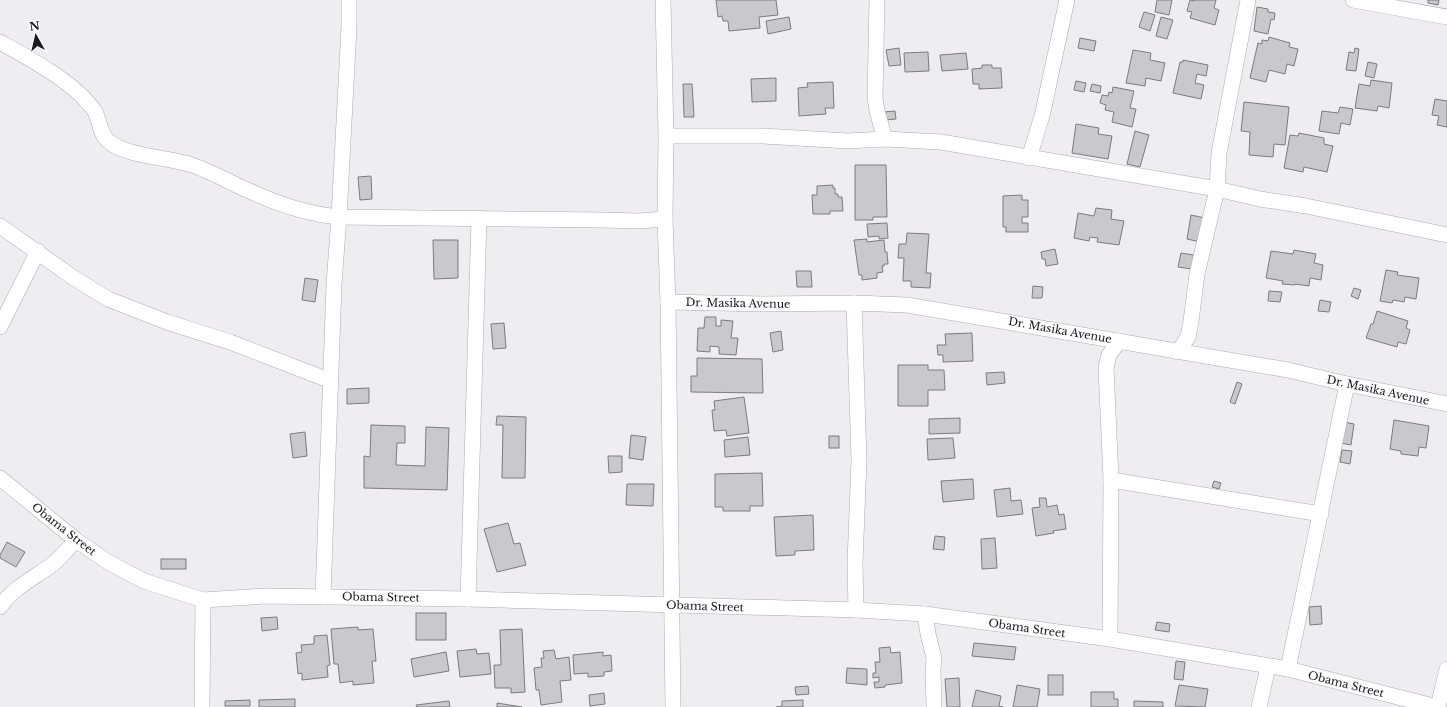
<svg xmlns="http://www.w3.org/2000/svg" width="1447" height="707" font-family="'Libre Baskerville',serif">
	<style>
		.building { fill: #c8c8cd; stroke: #7b7c80 }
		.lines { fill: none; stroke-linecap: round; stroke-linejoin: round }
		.minor-casing { stroke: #adabaf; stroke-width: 16 }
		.minor { stroke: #fff; stroke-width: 15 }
		.labels { text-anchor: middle; stroke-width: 3; stroke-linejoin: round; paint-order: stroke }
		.street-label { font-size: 11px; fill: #1a191b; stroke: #fcfaff }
	</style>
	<rect width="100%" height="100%" fill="#efedf2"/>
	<g class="building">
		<polygon points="716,0 776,0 778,15 759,17 760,28 729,31 728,21 723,21 722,16 718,17"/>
		<polygon points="1157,0 1172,0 1169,15 1155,12"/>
		<polygon points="1190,0 1194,1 1194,0 1216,0 1214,8 1219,10 1215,25 1190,18 1192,12 1187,11"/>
		<polygon points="1428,0 1439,0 1438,5 1428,3"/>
		<polygon points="1257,7 1268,9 1268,12 1275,13 1274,20 1271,19 1268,34 1254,31"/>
		<polygon points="1144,12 1155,15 1150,31 1139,27"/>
		<polygon points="789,17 791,29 768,34 766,21"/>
		<polygon points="1161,17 1173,20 1167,39 1156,36"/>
		<polygon points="1269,37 1290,43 1289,47 1298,49 1294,66 1287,64 1285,74 1269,70 1266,82 1250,78 1258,43 1262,44 1262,40 1268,41"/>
		<polygon points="1080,38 1096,41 1094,51 1078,48"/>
		<polygon points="899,48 901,65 889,66 886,50"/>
		<polygon points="1355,48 1359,49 1356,71 1346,70 1349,52 1354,53"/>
		<polygon points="1133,50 1151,53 1150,60 1165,63 1161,81 1146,78 1145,86 1126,83"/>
		<polygon points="928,52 929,71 905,72 904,53"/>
		<polygon points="966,53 968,69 942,71 940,55"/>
		<polygon points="1183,60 1208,65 1206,76 1197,74 1195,83 1204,85 1201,99 1173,93 1180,62 1183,62"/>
		<polygon points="1368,62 1377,64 1374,78 1365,76"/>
		<polygon points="982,65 992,65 992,68 1001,68 1002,88 979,89 979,84 973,84 972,69 982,68"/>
		<polygon points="776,78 776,101 752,102 751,79"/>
		<polygon points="1371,80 1392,83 1389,108 1378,106 1377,111 1355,108 1359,84 1370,86"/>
		<polygon points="1076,81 1086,83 1084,92 1074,90"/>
		<polygon points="833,82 834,108 825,108 826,114 799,116 798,88 808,87 807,83"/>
		<polygon points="683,84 692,84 694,117 684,117"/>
		<polygon points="1092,84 1101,86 1100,93 1090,91"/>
		<polygon points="1113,87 1134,91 1130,108 1136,109 1132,127 1112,122 1114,112 1105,110 1106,105 1100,103 1102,95 1108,96 1109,92 1112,93"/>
		<polygon points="1435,99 1447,101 1447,127 1437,125 1439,116 1432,115"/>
		<polygon points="1244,102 1289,107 1285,145 1274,144 1273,157 1249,155 1250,132 1241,131"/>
		<polygon points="1340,107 1353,109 1350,125 1341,123 1339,134 1319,131 1322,111 1338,113"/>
		<polygon points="895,111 896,119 885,120 884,112"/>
		<polygon points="1076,124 1099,128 1098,134 1112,136 1108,159 1072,153"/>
		<polygon points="1135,131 1149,135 1140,167 1127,164"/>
		<polygon points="1299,133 1324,138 1324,144 1333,146 1327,172 1304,167 1303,172 1284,168 1290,135 1298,136"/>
		<polygon points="855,165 886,165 887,217 873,217 873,220 855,220"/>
		<polygon points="371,176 372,199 360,200 358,177"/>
		<polygon points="833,185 833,188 835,188 835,194 838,194 838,197 842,197 843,211 830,211 830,214 813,214 812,195 817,195 817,186"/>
		<polygon points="1022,195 1022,200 1028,200 1028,217 1022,217 1022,223 1028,223 1028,232 1006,232 1006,227 1003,227 1003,196"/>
		<polygon points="1096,208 1112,210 1111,219 1124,221 1119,245 1097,242 1098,238 1090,237 1089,241 1074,238 1078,213 1094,216"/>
		<polygon points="1191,215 1205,218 1200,242 1187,239"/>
		<polygon points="887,223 888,238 879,239 879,236 868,237 867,224"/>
		<polygon points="907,233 929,234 926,273 931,273 930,288 911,287 911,281 903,281 904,258 898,258 899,244 906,244"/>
		<polygon points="867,239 867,242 884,240 885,252 887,252 888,264 884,264 884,266 882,266 883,272 877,273 877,278 862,280 862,275 859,275 854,240"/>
		<polygon points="433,240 458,240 458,278 434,279"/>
		<polygon points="1055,249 1058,264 1046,266 1045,259 1042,259 1041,252"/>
		<polygon points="1294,250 1316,254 1314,263 1323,265 1321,280 1310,278 1309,286 1295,284 1295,285 1282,284 1283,281 1266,278 1271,251 1293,254"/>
		<polygon points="1181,253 1194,255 1192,269 1178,267"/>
		<polygon points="1386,270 1398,272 1397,275 1419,278 1416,299 1405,297 1404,302 1393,300 1392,303 1380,301"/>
		<polygon points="796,271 811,271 812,287 797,287"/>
		<polygon points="305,278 318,280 315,302 302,300"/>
		<polygon points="1033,286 1043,287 1042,298 1032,298"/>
		<polygon points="1354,288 1361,290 1358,299 1351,296"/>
		<polygon points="1269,291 1282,292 1280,302 1268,301"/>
		<polygon points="1320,300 1331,302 1329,312 1318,311"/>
		<polygon points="1377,311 1408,321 1406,328 1410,330 1406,344 1398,342 1397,347 1366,338 1371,324 1373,324"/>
		<polygon points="705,317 716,317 716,326 721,326 721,320 733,321 731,338 738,338 736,355 719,354 719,347 710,346 710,352 697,351 698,328 704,328"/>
		<polygon points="504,323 506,348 493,349 491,324"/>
		<polygon points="781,331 783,350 773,352 770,333"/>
		<polygon points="972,333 973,361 943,362 943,355 938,355 937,345 946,345 945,334"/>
		<polygon points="697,358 762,359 763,393 691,392 691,376 697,376"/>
		<polygon points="898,365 928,365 928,370 944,370 945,390 928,390 928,406 898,406"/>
		<polygon points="1004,372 1005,383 987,385 986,373"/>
		<polygon points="1237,382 1242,384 1235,404 1230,402"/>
		<polygon points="369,388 369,403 347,404 347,389"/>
		<polygon points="744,397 749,433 727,436 726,430 714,431 712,410 715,410 714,401"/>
		<polygon points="497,416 526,417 525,478 502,478 503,425 496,425"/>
		<polygon points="960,418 960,433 929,434 929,419"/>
		<polygon points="1394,420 1429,426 1426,448 1419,447 1418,456 1401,454 1401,451 1390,449"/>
		<polygon points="1344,422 1354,424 1351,445 1341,443"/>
		<polygon points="371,425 405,426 405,443 397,443 396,465 425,466 426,427 449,428 447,490 364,488 364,456 370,457"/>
		<polygon points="305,432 307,456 293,458 290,434"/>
		<polygon points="631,435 646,437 643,460 629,458"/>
		<rect x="829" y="436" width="10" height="12"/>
		<polygon points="748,437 750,455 725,457 724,440"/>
		<polygon points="953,438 955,458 928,460 927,439"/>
		<polygon points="1342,450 1352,451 1350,464 1340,462"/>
		<polygon points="608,456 622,456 622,472 609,473"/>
		<polygon points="762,473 763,506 750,506 750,511 723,511 723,507 715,507 715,474"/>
		<polygon points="973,479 974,499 943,502 941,481"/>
		<polygon points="1214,481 1221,483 1219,489 1212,487"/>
		<polygon points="627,484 654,484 653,506 626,505"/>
		<polygon points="1010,488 1011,501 1021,500 1023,514 997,517 994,490"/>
		<polygon points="1039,498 1046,498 1047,507 1057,505 1059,515 1064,514 1066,529 1053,531 1054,533 1036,536 1032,508 1040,507"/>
		<polygon points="813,515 814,550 795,551 795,555 776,556 774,517"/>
		<polygon points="508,523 514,544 520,543 526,565 497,572 484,529"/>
		<polygon points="935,536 945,537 944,550 933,549"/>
		<polygon points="995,538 997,568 982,569 981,539"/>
		<polygon points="7,542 25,552 16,567 0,558 0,555"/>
		<rect x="161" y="559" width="25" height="10"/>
		<polygon points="1321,606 1322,624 1310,625 1309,607"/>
		<rect x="416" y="613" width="30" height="27"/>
		<polygon points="277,617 278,629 262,631 261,618"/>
		<polygon points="1157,622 1170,624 1169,632 1155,630"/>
		<polygon points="358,627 358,630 373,629 376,661 372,661 374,683 353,685 353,681 340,683 338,664 334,664 331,629"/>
		<polygon points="522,629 525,692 511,693 511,688 495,688 494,665 501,665 500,630"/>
		<polygon points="327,635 330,665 327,666 328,677 302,680 302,673 298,674 296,653 302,652 301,645 314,644 314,636"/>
		<polygon points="974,643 1016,647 1014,660 972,656"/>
		<polygon points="890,647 891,653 900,652 902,683 885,685 885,687 875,688 874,682 879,682 879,677 873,678 873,673 876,673 875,662 880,662 879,648"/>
		<polygon points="476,649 477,654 489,653 491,674 460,677 457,651"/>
		<polygon points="554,650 556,659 569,657 571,680 560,681 562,702 541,705 539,690 536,690 534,668 542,667 541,658 544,658 543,651"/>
		<polygon points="446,652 449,671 414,677 411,659"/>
		<polygon points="603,652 603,656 611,655 612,671 604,672 604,676 588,677 588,673 574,674 573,655"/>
		<polygon points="1176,661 1185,662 1183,680 1174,679"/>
		<polygon points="847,668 867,669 867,685 846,683"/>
		<rect x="1048" y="675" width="15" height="20"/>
		<polygon points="959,678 960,707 947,707 945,679"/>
		<polygon points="1017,685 1040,689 1037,707 1013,707"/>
		<polygon points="1179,685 1208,689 1205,707 1175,706"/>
		<polygon points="808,686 809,694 796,695 795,687"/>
		<polygon points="976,690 1001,696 999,706 1003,707 972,707"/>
		<polygon points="1091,692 1114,692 1114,699 1118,699 1118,707 1091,707"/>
		<polygon points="604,693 605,704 590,706 589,695"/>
		<polygon points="295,699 295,707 259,707 259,700"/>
		<polygon points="250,700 250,706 225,706 225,701"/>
		<polygon points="803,700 803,707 776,707 782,706 782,701"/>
		<polygon points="449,701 450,707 417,707 416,705"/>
		<polygon points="1134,701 1163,702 1163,707 1134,707"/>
		<polygon points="497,703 522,707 497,707"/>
	</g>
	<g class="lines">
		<g class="minor-casing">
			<g id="minor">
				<polyline points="663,0 666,136 665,219 668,302 673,707"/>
				<polyline points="877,0 875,97 877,111 885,139"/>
				<polyline points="1353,0 1447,17"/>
				<path d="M 0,42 C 27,57 70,80 89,104 C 92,107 95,110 96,114 C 100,122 100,134 108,141 C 127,157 168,157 192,165 C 213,172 232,184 252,192 C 280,205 309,214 339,217 L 602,220 L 639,221 L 665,219"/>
				<polyline points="666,136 763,136 848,141 885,139 941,142 1217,189 1260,199 1306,206 1447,235"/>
				<polyline points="1029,158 1042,116 1067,0"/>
				<polyline points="0,226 74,278 108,299 167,322 230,342 331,381"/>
				<polyline points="668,302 765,304 854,303 907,305 1288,370 1347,384 1447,404"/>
				<polyline points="854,303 859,460 855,563 856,610"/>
				<polyline points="0,327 38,251"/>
				<polyline points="1178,352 1188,337 1191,321 1197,274 1217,189 1219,153 1248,0"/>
				<polyline points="0,478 76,540 108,562 144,581 203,600 266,596 468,599 856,610 925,614 1110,639 1288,669 1437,707"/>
				<polyline points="1111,480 1321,514"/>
				<polyline points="323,597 334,284 339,217 349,27 349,0"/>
				<polyline points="468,599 479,218"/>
				<path d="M 0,607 C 12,588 36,577 54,563 C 62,556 69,548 76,540"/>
				<polyline points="925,614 928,634 934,658 933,670 934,707"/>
				<polyline points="1110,639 1111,480 1106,367 1109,355 1119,341"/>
				<polyline points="1288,669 1347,384"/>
				<polyline points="202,707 203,600"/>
				<polyline points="1259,707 1268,667"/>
				<polyline points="1438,707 1447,669"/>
			</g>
		</g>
		<use href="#minor" class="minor"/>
	</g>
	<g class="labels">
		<g class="street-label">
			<text transform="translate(738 303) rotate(1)" y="4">Dr. Masika Avenue</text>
			<text transform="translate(1060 330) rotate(10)" y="4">Dr. Masika Avenue</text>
			<text transform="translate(1378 390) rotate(12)" y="4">Dr. Masika Avenue</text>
			<text transform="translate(64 529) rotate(38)" y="4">Obama Street</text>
			<text transform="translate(381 597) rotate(1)" y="4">Obama Street</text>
			<text transform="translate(705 606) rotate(2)" y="4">Obama Street</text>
			<text transform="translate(1027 628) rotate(8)" y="4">Obama Street</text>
			<text transform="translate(1346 684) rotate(14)" y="4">Obama Street</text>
		</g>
	</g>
	<g transform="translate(36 36) rotate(352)" stroke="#fcfaff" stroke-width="3" paint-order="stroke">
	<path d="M0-3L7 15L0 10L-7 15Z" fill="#1a191b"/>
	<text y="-6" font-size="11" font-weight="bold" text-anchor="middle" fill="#1a191b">N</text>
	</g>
</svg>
